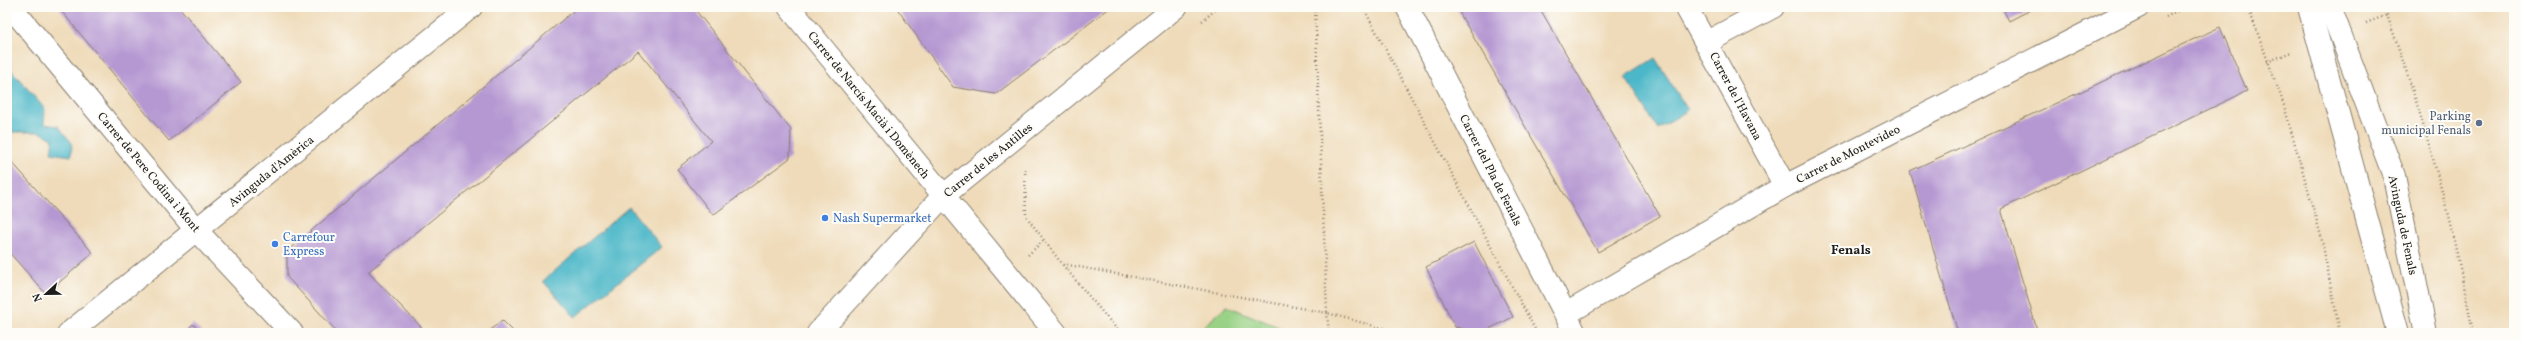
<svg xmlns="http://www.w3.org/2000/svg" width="2521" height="340" font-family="Vollkorn,serif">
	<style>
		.green { fill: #99d286; stroke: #5a7751 }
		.water { fill: #4bb7c8; stroke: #346a72 }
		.building { fill: #b598d2 }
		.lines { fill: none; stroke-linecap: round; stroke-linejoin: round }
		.minor-casing { stroke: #867c6b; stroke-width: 24 }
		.path { stroke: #867c6b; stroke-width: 2.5; stroke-dasharray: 1 3; stroke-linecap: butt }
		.minor { stroke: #fff; stroke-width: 22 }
		.service-dot { fill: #5c6f8a; stroke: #fdfcf7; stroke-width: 1.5 }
		.shop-dot { fill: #3f7fe0; stroke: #fdfcf7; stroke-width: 1.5 }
		.labels { text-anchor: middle; stroke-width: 4; stroke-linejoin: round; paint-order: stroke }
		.street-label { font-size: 12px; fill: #1c1c1c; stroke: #fdfcf7 }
		.service-label { font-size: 12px; fill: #4e5e75; stroke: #fdfcf7; text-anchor: end }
		.shop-label { font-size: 12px; fill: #366cbe; stroke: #fdfcf7; text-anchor: start }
		.neighbourhood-label { font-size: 13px; font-weight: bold; fill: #1c1c1c; stroke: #fdfcf7 }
	</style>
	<rect width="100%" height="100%" fill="#fdfcf7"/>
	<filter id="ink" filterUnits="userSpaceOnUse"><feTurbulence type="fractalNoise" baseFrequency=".025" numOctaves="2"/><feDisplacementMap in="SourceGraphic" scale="8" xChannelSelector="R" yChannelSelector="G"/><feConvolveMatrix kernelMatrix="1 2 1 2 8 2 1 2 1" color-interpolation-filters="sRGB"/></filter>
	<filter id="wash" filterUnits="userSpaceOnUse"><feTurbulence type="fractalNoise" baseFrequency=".012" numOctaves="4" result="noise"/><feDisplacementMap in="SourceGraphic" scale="16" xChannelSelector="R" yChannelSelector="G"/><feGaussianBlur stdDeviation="0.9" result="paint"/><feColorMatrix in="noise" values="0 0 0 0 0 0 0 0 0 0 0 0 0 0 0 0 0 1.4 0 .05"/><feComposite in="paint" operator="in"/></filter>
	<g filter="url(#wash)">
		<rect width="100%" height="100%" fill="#efdbba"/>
		<polygon class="green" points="1227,306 1293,333 1196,333"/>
		<g class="water">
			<polygon points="1655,58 1688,110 1658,129 1625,77"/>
			<polygon points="7,65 45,109 44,124 58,126 72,143 71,156 51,153 53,139 40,132 7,132"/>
			<polygon points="629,207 662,247 575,317 543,281"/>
		</g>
		<g id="blocks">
			<g class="building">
				<polygon points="58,7 179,7 241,82 169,141"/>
				<polygon points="578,7 693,7 791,130 790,158 713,215 677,169 711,141 638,51 368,272 427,333 338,333 287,277 287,251"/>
				<polygon points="896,7 1111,7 996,94 953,87"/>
				<polygon points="1456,7 1539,7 1660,216 1598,252"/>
				<polygon points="2002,7 2036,7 2009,21"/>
				<polygon points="2220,27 2247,91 2001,209 2038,333 1958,333 1910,171"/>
				<polygon points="10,160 93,253 46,294 7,250 7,163"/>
				<polygon points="1474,242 1513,317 1481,333 1455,327 1426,267"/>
				<polygon points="502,320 515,333 487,333"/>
				<polygon points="193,324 202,333 184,333"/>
			</g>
		</g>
	</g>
	<g filter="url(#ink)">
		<use href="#blocks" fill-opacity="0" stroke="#867c6b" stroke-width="1"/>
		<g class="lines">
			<g class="minor-casing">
				<g id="minor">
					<polyline points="11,7 197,231 292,333"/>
					<polyline points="789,7 1056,333"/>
					<polyline points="1407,7 1575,333"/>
					<polyline points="1686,7 1785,186"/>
					<polyline points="2309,7 2398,333"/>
					<polyline points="2330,7 2394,176 2426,333"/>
					<polyline points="1707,42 1773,7"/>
					<polyline points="1566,314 1785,186 2138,7"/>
					<polyline points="69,333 471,7"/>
					<polyline points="818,333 943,196 1176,7"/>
				</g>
			</g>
			<g class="path">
				<polyline points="1315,7 1327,313 1400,333"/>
				<polyline points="1363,7 1537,333"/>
				<polyline points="2248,7 2283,102 2321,236 2340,333"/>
				<path d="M 2384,7 C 2423,113 2453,222 2473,333"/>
				<polyline points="2166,17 2185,7"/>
				<polyline points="1202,21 1219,7"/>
				<polyline points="2366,23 2387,15"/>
				<polyline points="2267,62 2291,52"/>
				<polyline points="1025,169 1026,216 1062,264 1120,333"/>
				<polyline points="1028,255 1044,240"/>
				<polyline points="1063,264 1327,313 1329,333"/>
			</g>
			<use href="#minor" class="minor"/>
		</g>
	</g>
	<circle class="service-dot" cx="2479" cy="123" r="4"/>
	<g class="shop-dot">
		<circle cx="825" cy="218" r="4"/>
		<circle cx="275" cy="244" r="4"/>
	</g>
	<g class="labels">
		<g class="street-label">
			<text transform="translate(1736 96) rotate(62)" y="4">Carrer de l'Havana</text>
			<text transform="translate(869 105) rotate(51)" y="4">Carrer de Narcís Macià i Domènech</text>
			<text transform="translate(1848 154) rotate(-27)" y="4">Carrer de Montevideo</text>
			<text transform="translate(988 160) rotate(-39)" y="4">Carrer de les Antilles</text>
			<text transform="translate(1491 170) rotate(63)" y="4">Carrer del Pla de Fenals</text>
			<text transform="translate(271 171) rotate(-39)" y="4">Avinguda d'Amèrica</text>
			<text transform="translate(149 172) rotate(50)" y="4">Carrer de Pere Codina i Mont</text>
			<text transform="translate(2403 225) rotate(78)" y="4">Avinguda de Fenals</text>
		</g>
		<g class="service-label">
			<text x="2471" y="120">Parking<tspan x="2471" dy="14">municipal Fenals</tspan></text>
		</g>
		<g class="shop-label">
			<text x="833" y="222">Nash Supermarket</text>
			<text x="283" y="241">Carrefour<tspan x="283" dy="14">Express</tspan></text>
		</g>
		<g class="neighbourhood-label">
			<text x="1851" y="254">Fenals</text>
		</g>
	</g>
	<rect width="2521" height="340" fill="none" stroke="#fdfcf7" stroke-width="24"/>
	<g transform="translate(46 294) rotate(248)" stroke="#fdfcf7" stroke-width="3" paint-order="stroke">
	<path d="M0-3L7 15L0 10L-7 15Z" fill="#1c1c1c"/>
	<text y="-6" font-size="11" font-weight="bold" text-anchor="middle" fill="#1c1c1c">N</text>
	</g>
</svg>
